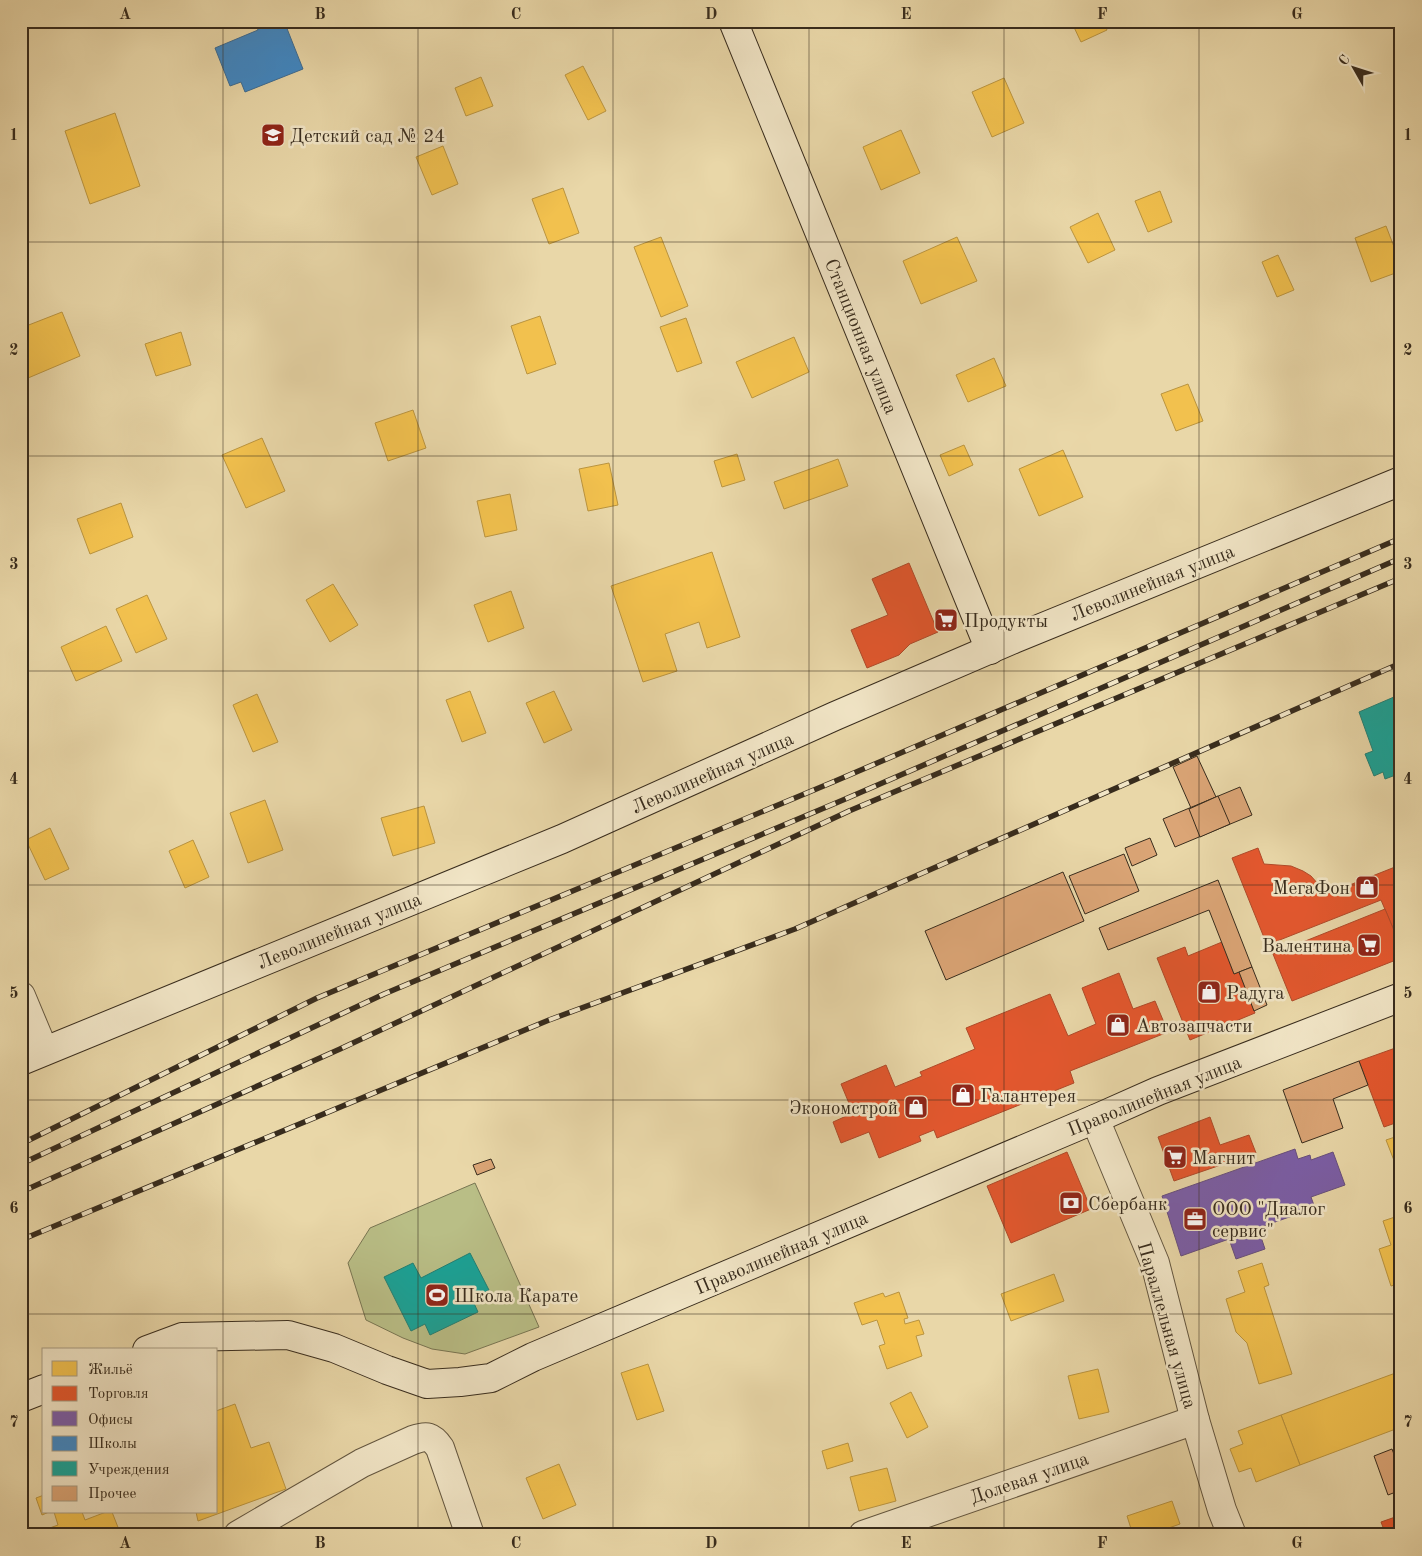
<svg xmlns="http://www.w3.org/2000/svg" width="1422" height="1556" font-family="'Old Standard TT',serif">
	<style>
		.green { fill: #b9be86; stroke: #787552 }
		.homes { fill: #f2c14e; stroke: #ba943f }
		.shops { fill: #e4572e; stroke: #b04a29 }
		.offices { fill: #7b5ea7; stroke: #674f7e }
		.schools { fill: #3f88c5; stroke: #3d6c93 }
		.public { fill: #17a398; stroke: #217f73 }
		.building { fill: #dba576; stroke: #382c1d }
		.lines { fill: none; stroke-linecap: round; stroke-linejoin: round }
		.street-casing { stroke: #645740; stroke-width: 30 }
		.secondary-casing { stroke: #382c1d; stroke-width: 30 }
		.street { stroke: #f1e5c6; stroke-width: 28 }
		.secondary { stroke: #f1e5c6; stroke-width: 28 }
		.rail-casing { stroke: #382c1d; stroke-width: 5.5 }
		.rail { stroke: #f1e5c6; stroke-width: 4; stroke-dasharray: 11; stroke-linecap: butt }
		.grid { fill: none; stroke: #382c1d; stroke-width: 1; stroke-opacity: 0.55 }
		.labels { text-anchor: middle; stroke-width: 5; stroke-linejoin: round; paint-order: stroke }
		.poi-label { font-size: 19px; fill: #382c1d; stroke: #f1e5c6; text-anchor: start }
		.street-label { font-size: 19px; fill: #382c1d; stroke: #f1e5c6 }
		.neatline { fill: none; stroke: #382c1d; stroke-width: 2 }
		.grid-label { font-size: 16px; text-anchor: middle; font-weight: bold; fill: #382c1d }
	</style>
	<rect width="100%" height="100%" fill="#e9d7a8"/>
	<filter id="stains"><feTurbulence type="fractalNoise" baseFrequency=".004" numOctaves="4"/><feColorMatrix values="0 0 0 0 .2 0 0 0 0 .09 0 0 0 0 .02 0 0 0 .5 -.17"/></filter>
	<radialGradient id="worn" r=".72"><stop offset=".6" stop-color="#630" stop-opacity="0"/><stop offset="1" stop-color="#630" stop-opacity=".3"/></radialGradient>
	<polygon class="green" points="475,1183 539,1327 465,1354 432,1349 403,1338 366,1320 348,1263 370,1228"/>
	<g class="homes">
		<polygon points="1075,21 1103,21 1107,30 1081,42 1072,23"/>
		<polygon points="583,66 606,111 588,120 565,75"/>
		<polygon points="481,77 493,106 466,116 455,88"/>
		<polygon points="1004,78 1024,123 992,137 972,92"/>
		<polygon points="115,113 140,186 90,204 65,131"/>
		<polygon points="901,130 920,173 881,190 863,147"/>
		<polygon points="443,146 458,184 432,195 416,157"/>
		<polygon points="563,188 579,233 549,244 532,199"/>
		<polygon points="1160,191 1172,222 1148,232 1135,201"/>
		<polygon points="1098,213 1115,250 1088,263 1070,227"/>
		<polygon points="1386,226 1401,265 1401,271 1371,282 1355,238"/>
		<polygon points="661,237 688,306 661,317 634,247"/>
		<polygon points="957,237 977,281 921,304 903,261"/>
		<polygon points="1278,255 1294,290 1277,297 1262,262"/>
		<polygon points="62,312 80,356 21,381 21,328"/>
		<polygon points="540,316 556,364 527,374 511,326"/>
		<polygon points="686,318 702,363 677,372 660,327"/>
		<polygon points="181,332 191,365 156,376 145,344"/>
		<polygon points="794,337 809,372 752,398 736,362"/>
		<polygon points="994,358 1006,386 968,402 956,375"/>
		<polygon points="1401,360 1401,372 1397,361"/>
		<polygon points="1188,384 1203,421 1176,431 1161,394"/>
		<polygon points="413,410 426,448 388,461 375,423"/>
		<polygon points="262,438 285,491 246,508 222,455"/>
		<polygon points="964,445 973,465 949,476 940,455"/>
		<polygon points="1063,450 1083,497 1039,516 1019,469"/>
		<polygon points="737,454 745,480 722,487 714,461"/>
		<polygon points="838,459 848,486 784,509 774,482"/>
		<polygon points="609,463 618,505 588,511 579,469"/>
		<polygon points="510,494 517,530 485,537 477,501"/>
		<polygon points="121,503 133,537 90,554 77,519"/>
		<polygon points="712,552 740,637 707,648 699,622 665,634 677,671 643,682 611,586"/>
		<polygon points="333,584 358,625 330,642 306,600"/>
		<polygon points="511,591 524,628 488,642 474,605"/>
		<polygon points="147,595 167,639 136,653 116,609"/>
		<polygon points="106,626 122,661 76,681 61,647"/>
		<polygon points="470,691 486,733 462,742 446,700"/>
		<polygon points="554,691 572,730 544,743 526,703"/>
		<polygon points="257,694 278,742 253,752 233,705"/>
		<polygon points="265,800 283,850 248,863 230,813"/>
		<polygon points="424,806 435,843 393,856 381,818"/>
		<polygon points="50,828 69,869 45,880 26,840"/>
		<polygon points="193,840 209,877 185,888 169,851"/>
		<polygon points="1401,1135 1401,1161 1395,1163 1386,1140"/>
		<polygon points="1401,1215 1401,1283 1391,1286 1379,1249 1391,1245 1383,1221"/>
		<polygon points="1262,1263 1269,1285 1264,1287 1292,1374 1259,1384 1247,1343 1236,1332 1226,1299 1245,1292 1238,1271"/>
		<polygon points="1054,1274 1064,1301 1011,1321 1001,1294"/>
		<polygon points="899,1292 908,1318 904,1319 905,1324 919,1320 924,1334 916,1336 922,1356 887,1369 879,1346 885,1344 877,1320 862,1325 854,1303 883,1293 885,1297"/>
		<polygon points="648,1364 664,1411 637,1420 621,1373"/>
		<polygon points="1098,1369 1109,1412 1079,1419 1068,1376"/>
		<polygon points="1401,1371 1401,1427 1300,1465 1281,1415"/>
		<polygon points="911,1392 928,1427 907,1438 890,1403"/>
		<polygon points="235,1404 251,1448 269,1442 286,1489 198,1521 196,1512 216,1512 216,1411"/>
		<polygon points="1281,1415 1300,1465 1256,1482 1251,1468 1239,1472 1230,1449 1243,1444 1238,1431"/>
		<polygon points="848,1443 853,1461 827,1469 822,1451"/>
		<polygon points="559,1464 576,1505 543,1519 526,1478"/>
		<polygon points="887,1468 896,1501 859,1511 850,1477"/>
		<polygon points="44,1495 44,1512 49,1512 42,1515 36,1498"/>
		<polygon points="1172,1501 1180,1524 1149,1535 1133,1535 1127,1516"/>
		<polygon points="54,1512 82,1512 85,1520 106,1512 112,1512 121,1535 49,1535 47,1529 58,1525"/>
		<polygon points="1088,1529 1090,1535 1072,1535"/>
	</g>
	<g class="shops">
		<polygon points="909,563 938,632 910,644 899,655 867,668 851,630 888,615 872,579"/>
		<polygon points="1258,848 1264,864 1291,866 1303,871 1311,876 1327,894 1395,867 1401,881 1401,947 1381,900 1267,945 1232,858"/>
		<polygon points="1385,909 1401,947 1401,958 1292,1001 1273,954"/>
		<polygon points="1222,942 1234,974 1239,972 1255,1013 1190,1040 1157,958 1185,947 1188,956"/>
		<polygon points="1119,973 1133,1009 1155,1001 1168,1032 1070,1071 1074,1083 937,1138 934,1130 919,1136 921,1141 879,1158 869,1132 841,1143 833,1122 853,1113 841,1084 886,1065 895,1087 922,1076 920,1072 975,1049 966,1028 1050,994 1068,1036 1096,1024 1082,988"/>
		<polygon points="1401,1046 1401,1121 1384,1127 1359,1061"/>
		<polygon points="1210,1117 1220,1145 1249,1135 1256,1153 1174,1181 1158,1137"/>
		<polygon points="1067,1152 1091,1209 1011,1243 987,1186"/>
		<polygon points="1401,1515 1401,1535 1386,1535 1381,1522"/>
	</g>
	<polygon class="offices" points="1295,1149 1298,1159 1310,1155 1311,1160 1333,1152 1345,1185 1311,1197 1315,1208 1258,1228 1265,1249 1236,1259 1229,1239 1181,1256 1162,1196"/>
	<polygon class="schools" points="254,21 284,21 303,69 245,92 241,82 230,86 215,48 258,30"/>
	<g class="public">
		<polygon points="1401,694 1401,773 1385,779 1383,772 1374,776 1365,754 1373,751 1359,712"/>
		<polygon points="470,1253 489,1290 472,1299 478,1312 430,1335 425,1324 411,1331 384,1277 413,1263 421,1278"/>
	</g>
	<g class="building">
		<polygon points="1197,756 1216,797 1191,808 1173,767"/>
		<polygon points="1240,787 1252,815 1175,847 1163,819"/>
		<polygon points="1218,796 1230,824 1200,837 1189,809"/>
		<polygon points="1150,838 1157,855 1132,866 1125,848"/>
		<polygon points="1124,854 1139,891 1085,914 1069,876"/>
		<polygon points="1063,872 1084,921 946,980 925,931"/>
		<polygon points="1218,880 1252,967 1234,974 1209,910 1108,950 1099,928"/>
		<polygon points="1252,967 1267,1005 1254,1011 1239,972"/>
		<polygon points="1359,1061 1368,1085 1333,1099 1343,1128 1302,1143 1283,1090"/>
		<polygon points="491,1159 495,1168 477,1175 473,1165"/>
		<polygon points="1392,1449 1401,1473 1401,1490 1388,1495 1374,1456"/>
	</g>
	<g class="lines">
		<g class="street-casing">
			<g id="street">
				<polyline points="21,996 44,1051"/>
				<polyline points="1095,1119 1155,1263 1195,1420 1222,1510 1232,1535"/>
				<path d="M 238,1535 L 362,1463 L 413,1440 C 427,1435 432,1436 440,1448 L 470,1535"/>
				<polyline points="863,1535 1195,1420"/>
			</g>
		</g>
		<g class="secondary-casing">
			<g id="secondary">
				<polyline points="733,21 990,650"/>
				<polyline points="21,1061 562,839 835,716 1014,639 1401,481"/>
				<polyline points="147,1350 182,1337 288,1335 334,1348 387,1370 427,1384 460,1382 491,1378 533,1357 1095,1119 1158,1091 1401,997"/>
				<polyline points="21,1398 44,1389"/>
			</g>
		</g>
		<use href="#street" class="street"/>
		<use href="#secondary" class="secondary"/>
		<g class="rail-casing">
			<g id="rail">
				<polyline points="21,1144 317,998 833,782 1401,538"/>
				<polyline points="21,1164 384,994 843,800 1401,558"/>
				<polyline points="21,1192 340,1049 849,811 1401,578"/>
				<polyline points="21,1240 549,1020 795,929 1401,663"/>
			</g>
		</g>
		<use href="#rail" class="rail"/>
	</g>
	<path class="grid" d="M 223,21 L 223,1535M 418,21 L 418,1535M 613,21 L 613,1535M 809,21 L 809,1535M 1004,21 L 1004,1535M 1199,21 L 1199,1535M 21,242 L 1401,242M 21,456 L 1401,456M 21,671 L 1401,671M 21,885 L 1401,885M 21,1100 L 1401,1100M 21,1314 L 1401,1314"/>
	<defs>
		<g id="school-square" transform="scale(1.25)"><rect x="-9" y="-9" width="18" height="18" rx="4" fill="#8f2418" stroke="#f1e5c6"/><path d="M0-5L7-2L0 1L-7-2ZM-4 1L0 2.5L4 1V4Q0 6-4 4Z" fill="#fff"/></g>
		<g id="supermarket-square" transform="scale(1.25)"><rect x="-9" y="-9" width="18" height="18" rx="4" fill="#8f2418" stroke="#f1e5c6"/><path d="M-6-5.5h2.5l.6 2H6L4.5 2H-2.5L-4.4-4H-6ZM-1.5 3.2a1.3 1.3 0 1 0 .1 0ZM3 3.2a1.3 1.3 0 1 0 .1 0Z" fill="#fff"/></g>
		<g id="shop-square" transform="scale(1.25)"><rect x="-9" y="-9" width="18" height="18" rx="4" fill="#8f2418" stroke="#f1e5c6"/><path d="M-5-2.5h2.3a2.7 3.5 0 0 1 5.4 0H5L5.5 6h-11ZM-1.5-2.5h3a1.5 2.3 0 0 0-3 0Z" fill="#fff"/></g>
		<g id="bank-square" transform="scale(1.25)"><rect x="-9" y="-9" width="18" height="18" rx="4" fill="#8f2418" stroke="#f1e5c6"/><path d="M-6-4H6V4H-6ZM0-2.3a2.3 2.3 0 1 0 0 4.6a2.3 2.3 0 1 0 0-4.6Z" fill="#fff"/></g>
		<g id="office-square" transform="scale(1.25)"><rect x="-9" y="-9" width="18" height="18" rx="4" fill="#8f2418" stroke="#f1e5c6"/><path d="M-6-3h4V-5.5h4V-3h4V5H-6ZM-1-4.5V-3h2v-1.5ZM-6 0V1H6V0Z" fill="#fff"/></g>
		<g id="stadium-square" transform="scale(1.25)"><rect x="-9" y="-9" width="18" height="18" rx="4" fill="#8f2418" stroke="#f1e5c6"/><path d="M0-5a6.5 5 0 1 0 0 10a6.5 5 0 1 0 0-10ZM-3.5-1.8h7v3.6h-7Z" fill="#fff"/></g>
	</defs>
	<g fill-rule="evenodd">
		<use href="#school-square" x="273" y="135"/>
		<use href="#supermarket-square" x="946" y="620"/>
		<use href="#shop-square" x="1367" y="887"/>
		<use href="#supermarket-square" x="1369" y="945"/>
		<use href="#shop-square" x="1209" y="992"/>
		<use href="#shop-square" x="1118" y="1025"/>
		<use href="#shop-square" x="963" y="1095"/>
		<use href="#shop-square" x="916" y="1107"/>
		<use href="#supermarket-square" x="1175" y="1157"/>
		<use href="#bank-square" x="1071" y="1203"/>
		<use href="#office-square" x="1195" y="1219"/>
		<use href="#stadium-square" x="437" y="1295"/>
	</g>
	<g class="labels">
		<g class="poi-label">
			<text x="290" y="142">Детский сад № 24</text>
			<text x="964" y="627">Продукты</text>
			<text x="1350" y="894" text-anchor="end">МегаФон</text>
			<text x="1352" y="952" text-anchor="end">Валентина</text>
			<text x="1226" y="999">Радуга</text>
			<text x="1136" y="1032">Автозапчасти</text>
			<text x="980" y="1102">Галантерея</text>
			<text x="898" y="1114" text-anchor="end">Экономстрой</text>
			<text x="1192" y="1164">Магнит</text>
			<text x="1088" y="1210">Сбербанк</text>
			<text x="1212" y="1215">ООО "Диалог<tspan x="1212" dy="22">cервис"</tspan></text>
			<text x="454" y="1302">Школа Карате</text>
		</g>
		<g class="street-label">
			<text transform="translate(862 336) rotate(68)" y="7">Станционная улица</text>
			<text transform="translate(1152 582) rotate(-22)" y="7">Леволинейная улица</text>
			<text transform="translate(712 772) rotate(-24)" y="7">Леволинейная улица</text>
			<text transform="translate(339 930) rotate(-22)" y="7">Леволинейная улица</text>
			<text transform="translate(1154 1095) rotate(-22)" y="7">Праволинейная улица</text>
			<text transform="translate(781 1252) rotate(-23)" y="7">Праволинейная улица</text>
			<text transform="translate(1168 1325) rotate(74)" y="7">Параллельная улица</text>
			<text transform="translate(1029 1477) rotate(-19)" y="7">Долевая улица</text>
		</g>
	</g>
	<rect width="1422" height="1556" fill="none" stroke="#e9d7a8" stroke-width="55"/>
	<rect x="42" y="1348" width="175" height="165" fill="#f1e5c6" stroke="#a79b82"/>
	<rect x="52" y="1361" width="25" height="15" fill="#f2c14e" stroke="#a79b82"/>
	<text x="88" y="1374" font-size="15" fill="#382c1d">Жильё</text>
	<rect x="52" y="1386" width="25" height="15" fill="#e4572e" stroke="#a79b82"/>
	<text x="88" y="1398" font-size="15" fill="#382c1d">Торговля</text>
	<rect x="52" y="1411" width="25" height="15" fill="#7b5ea7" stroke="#a79b82"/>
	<text x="88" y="1424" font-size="15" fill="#382c1d">Офисы</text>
	<rect x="52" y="1436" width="25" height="15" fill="#3f88c5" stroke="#a79b82"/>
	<text x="88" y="1448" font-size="15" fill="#382c1d">Школы</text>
	<rect x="52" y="1461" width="25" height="15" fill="#17a398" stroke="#a79b82"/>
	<text x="88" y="1474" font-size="15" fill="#382c1d">Учреждения</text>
	<rect x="52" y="1486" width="25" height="15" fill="#dba576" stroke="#a79b82"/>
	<text x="88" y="1498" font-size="15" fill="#382c1d">Прочее</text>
	<g transform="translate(1354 68) rotate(309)" stroke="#f1e5c6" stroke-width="4" paint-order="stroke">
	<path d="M0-4L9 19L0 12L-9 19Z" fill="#382c1d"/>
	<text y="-8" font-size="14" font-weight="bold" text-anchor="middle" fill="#382c1d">С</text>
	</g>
	<rect x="28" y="28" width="1366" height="1500" class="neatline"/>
	<g class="grid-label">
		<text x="125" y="19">A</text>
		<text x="320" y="19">B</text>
		<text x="516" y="19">C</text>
		<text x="711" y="19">D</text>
		<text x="906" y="19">E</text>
		<text x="1102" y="19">F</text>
		<text x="1297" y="19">G</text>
		<text x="14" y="140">1</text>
		<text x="1408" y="140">1</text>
		<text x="14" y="355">2</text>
		<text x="1408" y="355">2</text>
		<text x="14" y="569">3</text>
		<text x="1408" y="569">3</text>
		<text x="14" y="784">4</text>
		<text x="1408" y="784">4</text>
		<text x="14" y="998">5</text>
		<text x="1408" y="998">5</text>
		<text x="14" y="1213">6</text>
		<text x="1408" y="1213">6</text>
		<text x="14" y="1427">7</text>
		<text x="1408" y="1427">7</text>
		<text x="125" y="1548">A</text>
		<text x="320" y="1548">B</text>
		<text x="516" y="1548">C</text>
		<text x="711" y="1548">D</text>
		<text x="906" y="1548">E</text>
		<text x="1102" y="1548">F</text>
		<text x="1297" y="1548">G</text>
	</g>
	<rect width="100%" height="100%" filter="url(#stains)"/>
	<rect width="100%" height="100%" fill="url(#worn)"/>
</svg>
